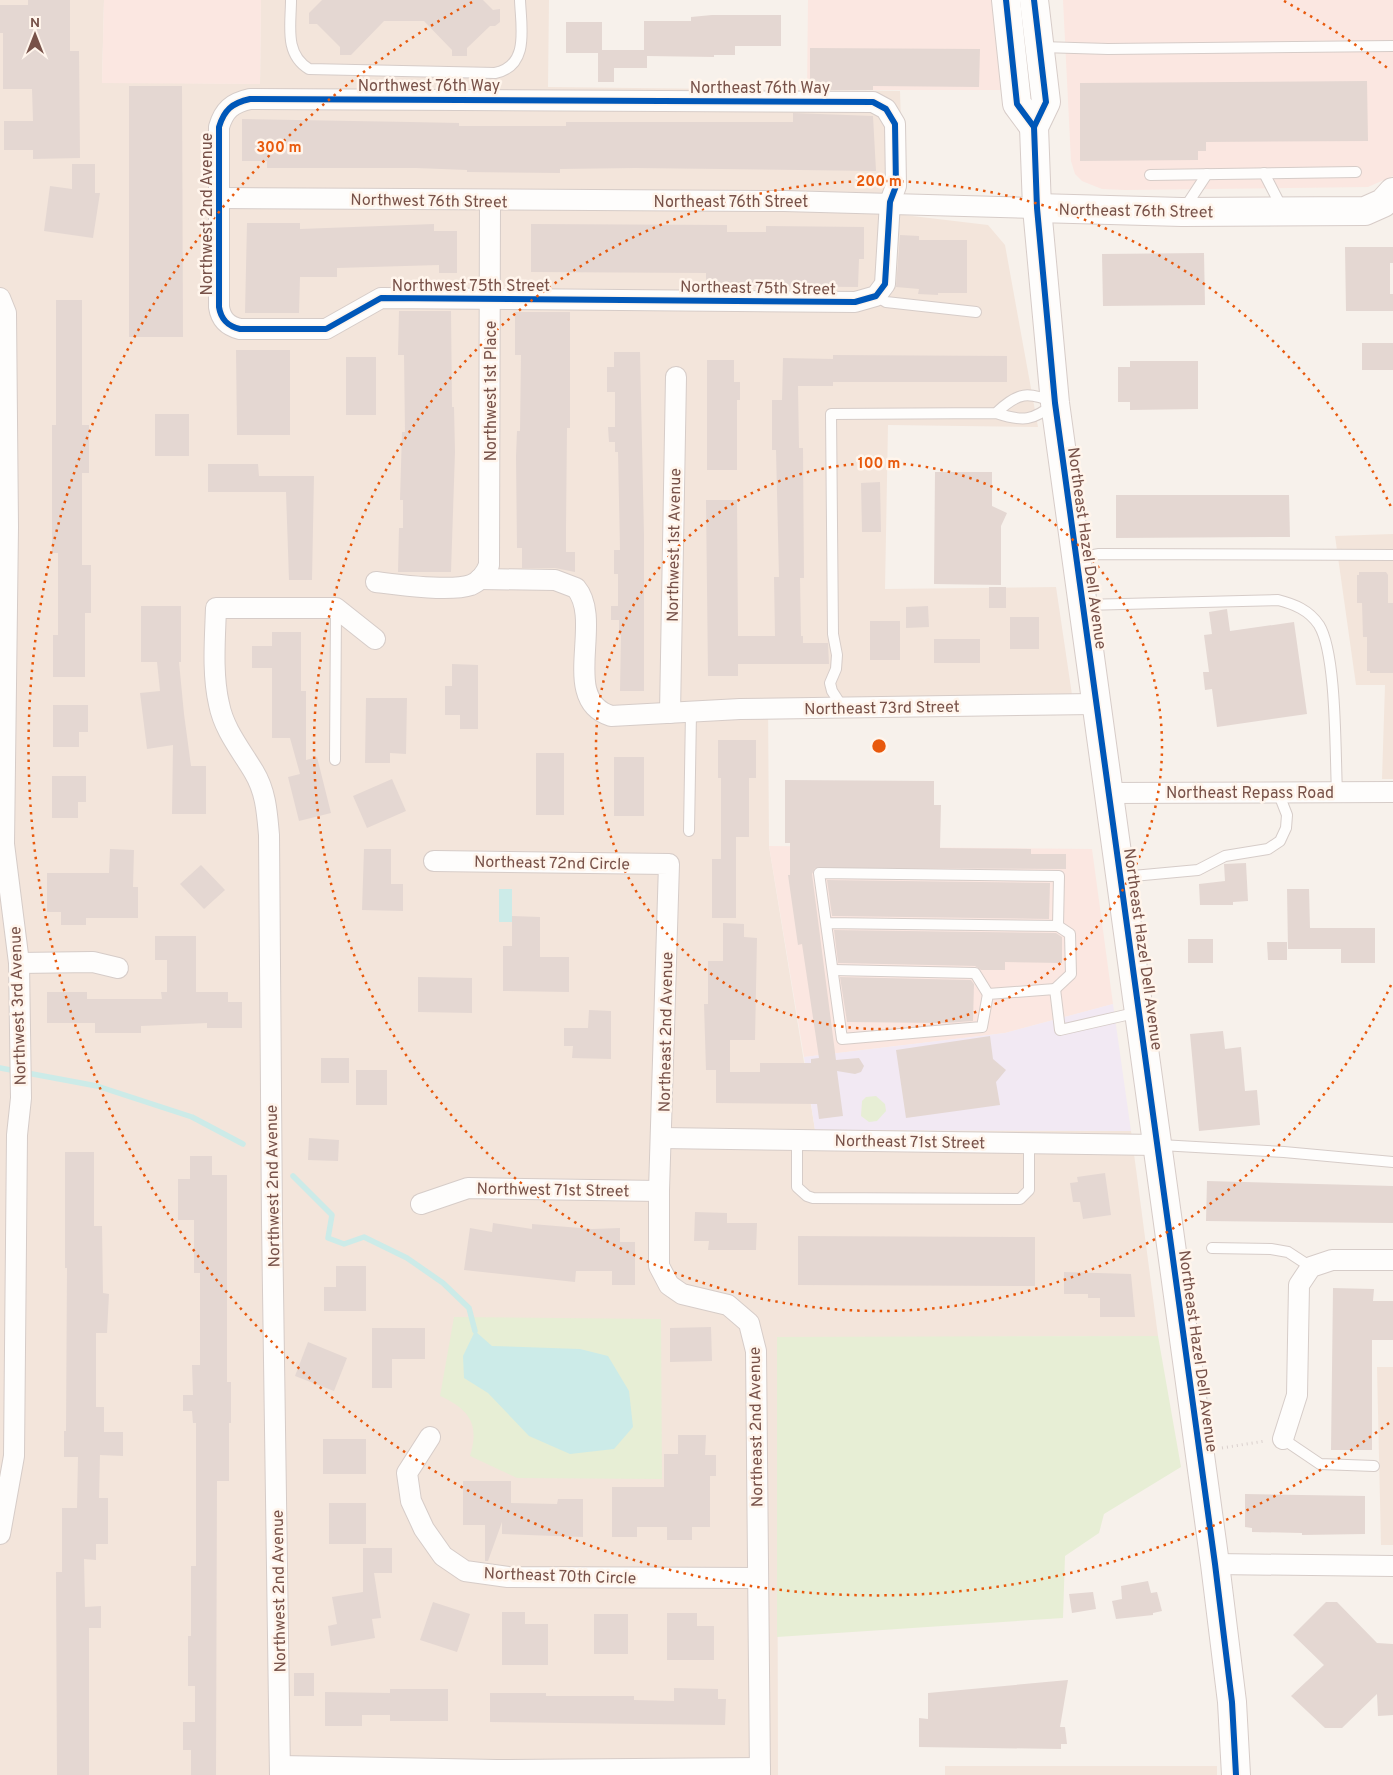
<svg xmlns="http://www.w3.org/2000/svg" width="1393" height="1775" font-family="Overpass,sans-serif">
	<style>
		.residential { fill: #f3e5db }
		.commercial { fill: #fbe7e1 }
		.education { fill: #f2e9f3 }
		.green { fill: #e7eed5 }
		.water { fill: #ccebe8 }
		.lines { fill: none; stroke-linecap: round; stroke-linejoin: round }
		.stream { stroke: #ccebe8; stroke-width: 5.5 }
		.building { fill: #e4d7d2 }
		.lane-casing { stroke: #d6ccc8; stroke-width: 12 }
		.street-casing { stroke: #d6ccc8; stroke-width: 22 }
		.secondary-casing { stroke: #d7ccc8; stroke-width: 30 }
		.path { stroke: #dad0cd; stroke-width: 3; stroke-dasharray: 1 4; stroke-linecap: butt }
		.lane { stroke: #fefdfc; stroke-width: 10 }
		.street { stroke: #fefdfc; stroke-width: 20 }
		.secondary { stroke: #fefdfc; stroke-width: 28 }
		.cycleway-casing { stroke: #fff5ec; stroke-width: 9 }
		.cycleway { stroke: #0057b8; stroke-width: 6 }
		.ring { fill: none; stroke: #e8590c; stroke-width: 2.5; stroke-dasharray: 2.5 5 }
		.labels { text-anchor: middle; stroke-width: 5; stroke-linejoin: round; paint-order: stroke }
		.street-label { font-size: 16px; fill: #785249; stroke: #fff5ec }
		.centre { fill: #e8590c; stroke: #fff5ec; stroke-width: 2.5 }
		.ring-label { font-size: 15px; text-anchor: middle; font-weight: bold; fill: #e8590c; stroke: #fff5ec; stroke-width: 5; stroke-linejoin: round; paint-order: stroke }
	</style>
	<rect width="100%" height="100%" fill="#f7f1eb"/>
	<g class="residential">
		<polygon points="0,0 104,0 102,82 260,84 261,0 549,0 548,87 900,91 904,215 988,225 1005,245 1038,427 888,425 885,589 1056,587 1072,695 768,700 769,846 815,1130 1131,1131 1158,1336 777,1338 778,1775 0,1775"/>
		<polygon points="1393,534 1393,779 1382,779 1385,685 1356,685 1335,536"/>
		<polygon points="1377,1367 1393,1367 1393,1545 1381,1545"/>
		<rect x="945" y="1766" width="272" height="9"/>
	</g>
	<g class="commercial">
		<polygon points="104,0 261,0 260,84 102,83"/>
		<polygon points="808,0 996,0 1004,90 807,90"/>
		<polygon points="1063,0 1393,0 1393,176 1368,187 1125,190 1102,189 1082,181 1075,174 1071,161"/>
		<polygon points="769,846 1092,849 1113,1004 1005,1033 804,1057"/>
	</g>
	<polygon class="education" points="1113,1004 1131,1131 815,1130 804,1057 1005,1033"/>
	<g class="green">
		<polygon points="876,1096 885,1104 886,1111 877,1121 869,1122 861,1116 862,1101 866,1097"/>
		<path d="M 454,1317 L 661,1319 L 662,1479 L 517,1478 L 470,1456 C 480,1424 469,1409 440,1396 Z"/>
		<polygon points="1158,1336 1181,1467 1104,1514 1099,1533 1065,1556 1063,1618 777,1637 777,1337"/>
	</g>
	<g class="water">
		<rect x="499" y="889" width="13" height="33"/>
		<polygon points="475,1331 492,1346 580,1349 608,1356 629,1391 633,1427 614,1449 570,1454 529,1436 488,1393 464,1378 463,1356"/>
	</g>
	<g class="lines">
		<g class="stream">
			<polyline points="0,1068 97,1086 192,1117 243,1144"/>
			<polyline points="293,1176 332,1215 328,1238 344,1244 364,1237 407,1258 443,1283 469,1308 475,1331"/>
		</g>
	</g>
	<g class="building">
		<polygon points="28,0 70,0 70,51 79,51 80,158 33,159 33,150 4,150 4,121 33,121 32,89 3,89 3,33 0,33 0,5 28,5"/>
		<polygon points="322,0 483,0 493,10 500,9 500,22 495,26 490,26 467,48 467,56 452,56 452,50 424,21 384,21 351,55 340,55 340,47 317,24 309,24 309,13"/>
		<polygon points="712,15 781,15 781,46 735,46 735,55 714,55 714,57 647,56 647,68 614,68 614,82 598,82 598,53 566,53 566,22 602,22 602,50 644,50 644,21 691,21 691,17"/>
		<polygon points="810,48 980,49 979,87 873,86 873,90 810,90"/>
		<polygon points="1367,81 1368,141 1206,142 1206,151 1198,151 1198,160 1080,161 1080,83"/>
		<polygon points="129,86 182,86 183,337 129,337"/>
		<polygon points="793,113 873,116 876,171 635,168 560,169 560,173 467,172 467,170 416,168 267,168 267,161 242,161 242,119 410,122 459,123 459,126 566,126 566,122 793,122"/>
		<polygon points="72,164 95,164 95,193 100,193 93,238 44,231 50,186 72,189"/>
		<polygon points="247,223 300,223 300,229 434,224 434,231 457,231 457,273 439,273 439,265 337,268 337,277 300,277 299,313 245,313"/>
		<polygon points="531,224 727,225 727,232 766,232 766,226 864,227 864,259 859,259 858,287 706,286 706,273 531,272"/>
		<polygon points="900,235 919,236 919,240 967,240 967,293 938,293 938,295 918,294 919,289 896,287"/>
		<polygon points="1345,247 1393,247 1393,263 1390,263 1390,294 1393,294 1393,311 1346,311"/>
		<polygon points="1204,253 1205,305 1103,306 1102,254"/>
		<polygon points="56,300 82,300 82,425 89,425 89,473 82,473 82,565 91,565 91,613 85,613 85,677 53,677 53,635 58,635 58,553 52,553 52,425 56,425"/>
		<polygon points="399,311 451,311 452,407 454,407 455,452 451,572 398,572 399,528 403,528 403,500 400,500 402,432 405,432 404,355 398,355"/>
		<polygon points="515,312 570,312 570,428 567,428 566,528 566,552 575,552 575,572 555,568 522,568 522,548 517,548 516,456 517,431 520,431 521,355 515,355"/>
		<rect x="1362" y="343" width="31" height="27"/>
		<polygon points="236,350 290,350 290,435 237,435"/>
		<polygon points="614,352 640,352 644,535 644,691 620,691 621,635 619,635 619,620 611,620 611,606 618,606 618,574 614,574 614,550 620,550 618,452 615,452 615,442 609,442 608,427 615,427 615,392 607,392 607,367 614,367"/>
		<polygon points="833,355 1007,356 1007,382 833,382 833,386 798,386 799,448 803,448 804,578 800,578 801,636 803,636 803,643 828,643 829,664 738,664 738,676 708,676 706,500 737,500 738,636 775,636 774,577 779,577 776,450 772,450 772,400 782,400 783,358 833,359"/>
		<rect x="346" y="357" width="30" height="58"/>
		<polygon points="707,360 734,360 734,382 740,382 740,400 737,400 737,470 707,470"/>
		<polygon points="1130,361 1198,361 1198,409 1130,410 1130,402 1118,402 1118,367 1130,367"/>
		<rect x="155" y="414" width="34" height="42"/>
		<polygon points="208,464 258,464 259,476 314,476 312,580 289,580 286,492 208,492"/>
		<polygon points="935,472 992,472 992,506 1007,513 1001,526 1001,585 934,584"/>
		<polygon points="880,482 881,532 862,532 861,483"/>
		<polygon points="1116,495 1289,495 1290,537 1116,538"/>
		<polygon points="1359,572 1386,572 1388,575 1388,603 1393,603 1393,673 1370,673 1370,671 1367,671 1367,637 1363,637 1362,603 1357,603 1357,575 1359,575"/>
		<rect x="989" y="587" width="17" height="21"/>
		<polygon points="141,606 181,606 181,662 179,662 184,714 191,766 206,766 206,814 172,814 173,745 147,749 140,693 160,691 157,662 141,662"/>
		<polygon points="928,606 929,627 906,628 906,607"/>
		<polygon points="1227,609 1230,631 1294,622 1307,714 1217,727 1212,689 1205,690 1203,672 1209,672 1204,635 1212,634 1209,612"/>
		<rect x="1010" y="617" width="29" height="32"/>
		<rect x="870" y="621" width="30" height="39"/>
		<polygon points="272,632 301,632 301,691 306,691 306,760 317,757 331,813 299,821 288,777 300,774 290,738 272,738 272,668 252,668 252,646 272,646"/>
		<rect x="934" y="639" width="46" height="24"/>
		<polygon points="452,664 478,665 478,729 460,729 460,715 445,715 445,686 452,686"/>
		<polygon points="366,698 407,698 406,754 390,753 390,763 365,763"/>
		<polygon points="53,705 88,705 88,732 79,732 79,747 53,747"/>
		<polygon points="718,740 756,740 756,778 749,778 749,837 736,837 736,918 712,918 712,859 721,859 721,778 718,778"/>
		<rect x="536" y="753" width="28" height="62"/>
		<rect x="614" y="757" width="30" height="59"/>
		<polygon points="52,776 86,776 86,802 78,802 78,818 52,818"/>
		<polygon points="392,779 406,811 367,828 353,796"/>
		<polygon points="785,780 934,781 934,805 941,805 940,848 1031,849 1031,854 1066,854 1066,869 815,868 812,874 836,1060 859,1058 864,1066 861,1072 855,1074 837,1071 843,1116 819,1119 817,1104 716,1103 716,1070 706,1070 704,1004 708,1004 708,961 723,961 723,923 744,924 744,937 757,938 755,1040 730,1040 730,1072 760,1072 760,1063 811,1063 811,1059 819,1058 802,944 798,945 788,875 790,875 790,843 785,843"/>
		<polygon points="110,849 134,850 133,887 138,887 138,918 86,918 86,925 61,925 61,912 47,912 47,873 109,873"/>
		<polygon points="364,849 391,849 391,884 403,884 403,911 362,910"/>
		<polygon points="1246,863 1248,901 1233,902 1233,905 1200,905 1199,884 1225,881 1224,864"/>
		<polygon points="201,865 225,890 204,909 180,884"/>
		<polygon points="827,880 1050,883 1049,919 832,916"/>
		<polygon points="1287,889 1309,889 1310,928 1375,928 1375,963 1341,963 1341,949 1288,949"/>
		<polygon points="512,916 540,917 540,957 569,957 569,992 503,991 503,946 512,946"/>
		<polygon points="834,930 1056,933 1062,937 1062,963 1005,962 1005,970 981,970 975,966 838,963"/>
		<polygon points="155,936 196,936 196,992 228,992 228,1002 242,1002 242,1028 207,1028 207,1023 141,1026 141,1033 95,1033 95,1023 47,1023 47,992 87,992 87,999 162,999 161,992 167,992 167,960 155,960"/>
		<rect x="1188" y="939" width="25" height="24"/>
		<polygon points="1267,942 1287,942 1287,960 1268,960"/>
		<polygon points="418,977 472,978 472,1013 418,1012"/>
		<polygon points="840,977 971,980 974,984 973,1021 946,1023 847,1022"/>
		<polygon points="589,1010 611,1011 611,1059 572,1058 573,1046 564,1046 564,1028 588,1028"/>
		<polygon points="1223,1031 1225,1049 1241,1047 1245,1091 1257,1090 1260,1125 1199,1131 1190,1034"/>
		<polygon points="990,1036 993,1059 1006,1070 996,1082 1000,1105 906,1118 896,1050"/>
		<rect x="321" y="1058" width="28" height="25"/>
		<rect x="356" y="1070" width="31" height="35"/>
		<polygon points="309,1138 339,1140 338,1161 308,1160"/>
		<polygon points="65,1152 94,1152 94,1226 102,1226 103,1293 109,1294 107,1333 96,1333 96,1407 104,1407 104,1432 123,1432 123,1456 100,1455 99,1498 108,1498 108,1544 96,1544 96,1560 84,1559 85,1607 101,1606 101,1628 89,1628 89,1775 57,1775 56,1572 62,1572 62,1508 77,1508 78,1457 64,1457 64,1431 66,1431 67,1268 65,1268"/>
		<polygon points="190,1156 212,1156 212,1175 227,1175 227,1382 231,1382 231,1423 229,1423 229,1481 217,1481 216,1775 191,1775 191,1750 183,1750 183,1722 195,1722 195,1686 188,1686 188,1636 191,1636 191,1566 196,1566 196,1423 193,1423 192,1411 183,1411 183,1395 193,1395 192,1365 200,1365 200,1273 194,1273 194,1220 178,1220 178,1179 190,1179"/>
		<polygon points="1105,1173 1111,1215 1083,1219 1080,1202 1073,1202 1070,1183 1078,1182 1077,1177"/>
		<polygon points="1207,1181 1393,1186 1393,1223 1206,1221"/>
		<polygon points="695,1212 727,1213 727,1223 757,1223 756,1250 708,1250 709,1241 694,1241"/>
		<polygon points="493,1223 532,1229 532,1224 592,1229 620,1228 620,1242 635,1242 635,1285 612,1285 612,1271 576,1271 575,1282 464,1270 470,1228 492,1232"/>
		<polygon points="798,1236 1035,1237 1035,1286 798,1285"/>
		<polygon points="336,1266 366,1266 366,1311 324,1311 324,1287 336,1287"/>
		<polygon points="1064,1272 1131,1274 1135,1317 1100,1317 1100,1298 1088,1298 1088,1294 1064,1294"/>
		<polygon points="1333,1288 1374,1289 1373,1301 1393,1301 1393,1340 1372,1340 1372,1450 1331,1450"/>
		<polygon points="711,1327 712,1361 670,1362 670,1328"/>
		<polygon points="372,1328 425,1328 425,1359 392,1359 392,1388 372,1388"/>
		<polygon points="308,1342 347,1358 334,1391 295,1376"/>
		<polygon points="678,1435 706,1435 705,1455 716,1455 716,1476 710,1476 710,1527 692,1527 692,1540 667,1540 667,1527 637,1527 637,1537 612,1537 612,1487 664,1487 664,1454 678,1454"/>
		<rect x="323" y="1439" width="43" height="35"/>
		<polygon points="463,1481 511,1481 511,1503 557,1504 558,1499 583,1499 583,1537 502,1534 502,1522 488,1561 485,1561 485,1525 463,1525"/>
		<polygon points="1245,1494 1365,1496 1365,1534 1302,1535 1302,1533 1252,1532 1252,1528 1245,1527"/>
		<rect x="329" y="1503" width="37" height="41"/>
		<polygon points="363,1548 392,1548 392,1573 374,1573 381,1618 372,1619 375,1638 331,1646 328,1626 337,1624 332,1597 363,1592"/>
		<polygon points="1148,1581 1151,1593 1157,1592 1162,1611 1153,1613 1153,1615 1116,1619 1112,1601 1122,1599 1121,1586"/>
		<polygon points="1093,1592 1096,1609 1072,1613 1069,1594"/>
		<polygon points="433,1602 470,1614 457,1652 420,1640"/>
		<polygon points="1326,1602 1337,1602 1377,1643 1393,1644 1393,1715 1378,1716 1377,1694 1342,1728 1325,1728 1291,1696 1324,1665 1293,1635"/>
		<polygon points="502,1612 525,1612 525,1624 548,1624 548,1665 502,1665"/>
		<polygon points="667,1613 697,1613 697,1626 714,1626 714,1660 667,1660"/>
		<rect x="594" y="1614" width="34" height="40"/>
		<rect x="294" y="1673" width="20" height="23"/>
		<polygon points="1068,1680 1060,1727 1065,1727 1067,1744 1061,1744 1061,1749 919,1747 919,1718 928,1719 928,1693"/>
		<polygon points="674,1688 718,1689 718,1699 726,1699 725,1725 490,1722 490,1693 546,1693 546,1696 634,1696 634,1700 674,1701"/>
		<polygon points="390,1689 448,1689 448,1721 390,1721 390,1715 362,1715 362,1726 325,1726 325,1692 390,1693"/>
	</g>
	<g class="lines">
		<g class="lane-casing">
			<g id="lane">
				<path d="M 291,0 C 291,25 284,54 309,69 L 495,73 C 530,66 521,27 520,0"/>
				<polyline points="1041,47 1108,49 1393,46"/>
				<polyline points="1264,173 1283,210"/>
				<polyline points="1150,175 1356,172"/>
				<polyline points="1184,209 1207,174"/>
				<polyline points="876,296 886,302 976,312"/>
				<polyline points="1077,558 1099,554 1393,555"/>
				<path d="M 1083,605 L 1278,600 C 1294,604 1309,610 1319,625 C 1337,654 1335,755 1337,792"/>
				<path d="M 843,708 L 832,691 L 830,683 L 836,669 L 837,655 L 833,634 L 831,414 L 996,413 C 1023,422 1033,421 1055,403 C 1028,391 1018,392 996,413"/>
				<polyline points="335,760 336,608"/>
				<polyline points="689,831 691,713"/>
				<polyline points="1122,877 1198,870 1225,856 1268,849 1280,841 1286,828 1287,815 1278,792"/>
				<polyline points="826,923 1058,926 1059,876 819,873 842,1039 982,1027 988,994 1055,989 1060,1030 1139,1012"/>
				<polyline points="833,970 975,973 988,994"/>
				<polyline points="1055,989 1071,974 1070,934 1058,926"/>
				<polyline points="797,1140 797,1187 807,1196 813,1198 1020,1199 1029,1190 1029,1143"/>
				<polyline points="1160,1145 1284,1152 1393,1162"/>
				<polyline points="1212,1248 1271,1249 1288,1252 1311,1267"/>
				<polyline points="1283,1439 1320,1464 1374,1466"/>
			</g>
		</g>
		<g class="street-casing">
			<g id="street">
				<path d="M 250,99 L 873,102 L 886,109 L 895,124 L 896,186 L 890,202 L 885,284 L 876,296 L 855,302 L 381,298 L 326,329 L 240,329 C 228,326 221,320 219,307 L 219,127 C 224,110 232,103 250,99 Z"/>
				<polyline points="220,198 784,201 1037,208"/>
				<polyline points="0,298 6,313 8,527 4,844 19,963 21,1098 17,1135 14,1456 0,1534"/>
				<path d="M 480,579 L 555,580 L 576,588 C 604,621 559,700 611,716 L 740,709 L 1095,704"/>
				<path d="M 376,582 C 400,585 450,592 471,585 C 480,581 486,573 489,565 L 490,201"/>
				<polyline points="670,713 676,377"/>
				<polyline points="1107,793 1393,792"/>
				<polyline points="434,861 669,864 659,1191 659,1266 669,1285 682,1294 728,1305 749,1323 756,1351 760,1775"/>
				<polyline points="19,963 93,962 118,968"/>
				<polyline points="662,1138 1157,1145"/>
				<polyline points="421,1204 468,1188 659,1191"/>
				<polyline points="430,1437 407,1473 411,1501 424,1529 443,1556 465,1571 508,1577 758,1578"/>
				<polyline points="1283,1439 1297,1395 1299,1285 1311,1267 1332,1260 1393,1260"/>
				<polyline points="1215,1564 1393,1566"/>
				<polyline points="280,1766 497,1770 760,1768"/>
				<path d="M 280,1775 L 272,1221 L 269,835 C 267,813 266,792 254,772 C 241,750 224,730 219,704 C 212,674 215,639 216,608 L 336,608 L 375,639"/>
			</g>
		</g>
		<g class="secondary-casing">
			<g id="secondary">
				<polyline points="1006,0 1017,104 1034,127"/>
				<polyline points="1034,0 1046,102 1034,127 1037,208 1055,403 1215,1564 1232,1702 1236,1775"/>
				<polyline points="1037,208 1182,212 1365,211 1383,203 1393,192"/>
			</g>
		</g>
		<polyline class="path" points="1222,1448 1265,1441"/>
		<use href="#lane" class="lane"/>
		<use href="#street" class="street"/>
		<use href="#secondary" class="secondary"/>
		<g class="cycleway-casing">
			<g id="cycleway">
				<polyline points="1006,0 1017,104 1034,127"/>
				<polyline points="1034,0 1046,102 1034,127 1037,208 1055,403 1215,1564 1232,1702 1236,1775"/>
				<path d="M 250,99 L 873,102 L 886,109 L 895,124 L 896,186 L 890,202 L 885,284 L 876,296 L 855,302 L 381,298 L 326,329 L 240,329 C 228,326 221,320 219,307 L 219,127 C 224,110 232,103 250,99 Z"/>
			</g>
		</g>
		<use href="#cycleway" class="cycleway"/>
	</g>
	<g class="ring">
		<circle cx="879" cy="746" r="283"/>
		<path d="M1391 985A565 565 0 1 1 1391 507"/>
		<path d="M1389 1423A848 848 0 1 1 474 1M1284 1A848 848 0 0 1 1389 69"/>
	</g>
	<g class="labels">
		<g class="street-label">
			<text x="429" y="91">Northwest 76th Way</text>
			<text x="760" y="93">Northeast 76th Way</text>
			<text transform="translate(429 200) rotate(1)" y="6">Northwest 76th Street</text>
			<text x="731" y="207">Northeast 76th Street</text>
			<text transform="translate(1136 210) rotate(1)" y="6">Northeast 76th Street</text>
			<text transform="translate(206 214) rotate(-90)" y="6">Northwest 2nd Avenue</text>
			<text x="471" y="291">Northwest 75th Street</text>
			<text transform="translate(758 287) rotate(1)" y="6">Northeast 75th Street</text>
			<text transform="translate(490 391) rotate(-90)" y="6">Northwest 1st Place</text>
			<text transform="translate(673 545) rotate(-89)" y="6">Northwest 1st Avenue</text>
			<text transform="translate(1088 548) rotate(82)" y="6">Northeast Hazel Dell Avenue</text>
			<text transform="translate(882 707) rotate(-1)" y="6">Northeast 73rd Street</text>
			<text x="1250" y="798">Northeast Repass Road</text>
			<text transform="translate(552 862) rotate(1)" y="6">Northeast 72nd Circle</text>
			<text transform="translate(1144 949) rotate(82)" y="6">Northeast Hazel Dell Avenue</text>
			<text transform="translate(17 1006) rotate(-92)" y="6">Northwest 3rd Avenue</text>
			<text transform="translate(665 1032) rotate(-89)" y="6">Northeast 2nd Avenue</text>
			<text transform="translate(910 1141) rotate(1)" y="6">Northeast 71st Street</text>
			<text transform="translate(272 1186) rotate(-91)" y="6">Northwest 2nd Avenue</text>
			<text transform="translate(553 1189) rotate(1)" y="6">Northwest 71st Street</text>
			<text transform="translate(1199 1351) rotate(82)" y="6">Northeast Hazel Dell Avenue</text>
			<text transform="translate(755 1427) rotate(-91)" y="6">Northeast 2nd Avenue</text>
			<text transform="translate(560 1575) rotate(2)" y="6">Northeast 70th Circle</text>
			<text transform="translate(278 1591) rotate(-91)" y="6">Northwest 2nd Avenue</text>
		</g>
	</g>
	<circle cx="879" cy="746" r="8" class="centre"/>
	<g class="ring-label">
		<text x="279" y="152">300 m</text>
		<text x="879" y="186">200 m</text>
		<text x="879" y="468">100 m</text>
	</g>
	<g transform="translate(35 35)" stroke="#fff5ec" stroke-width="4" paint-order="stroke">
	<path d="M0-4L9 19L0 12L-9 19Z" fill="#785249"/>
	<text y="-8" font-size="14" font-weight="bold" text-anchor="middle" fill="#785249">N</text>
	</g>
</svg>
